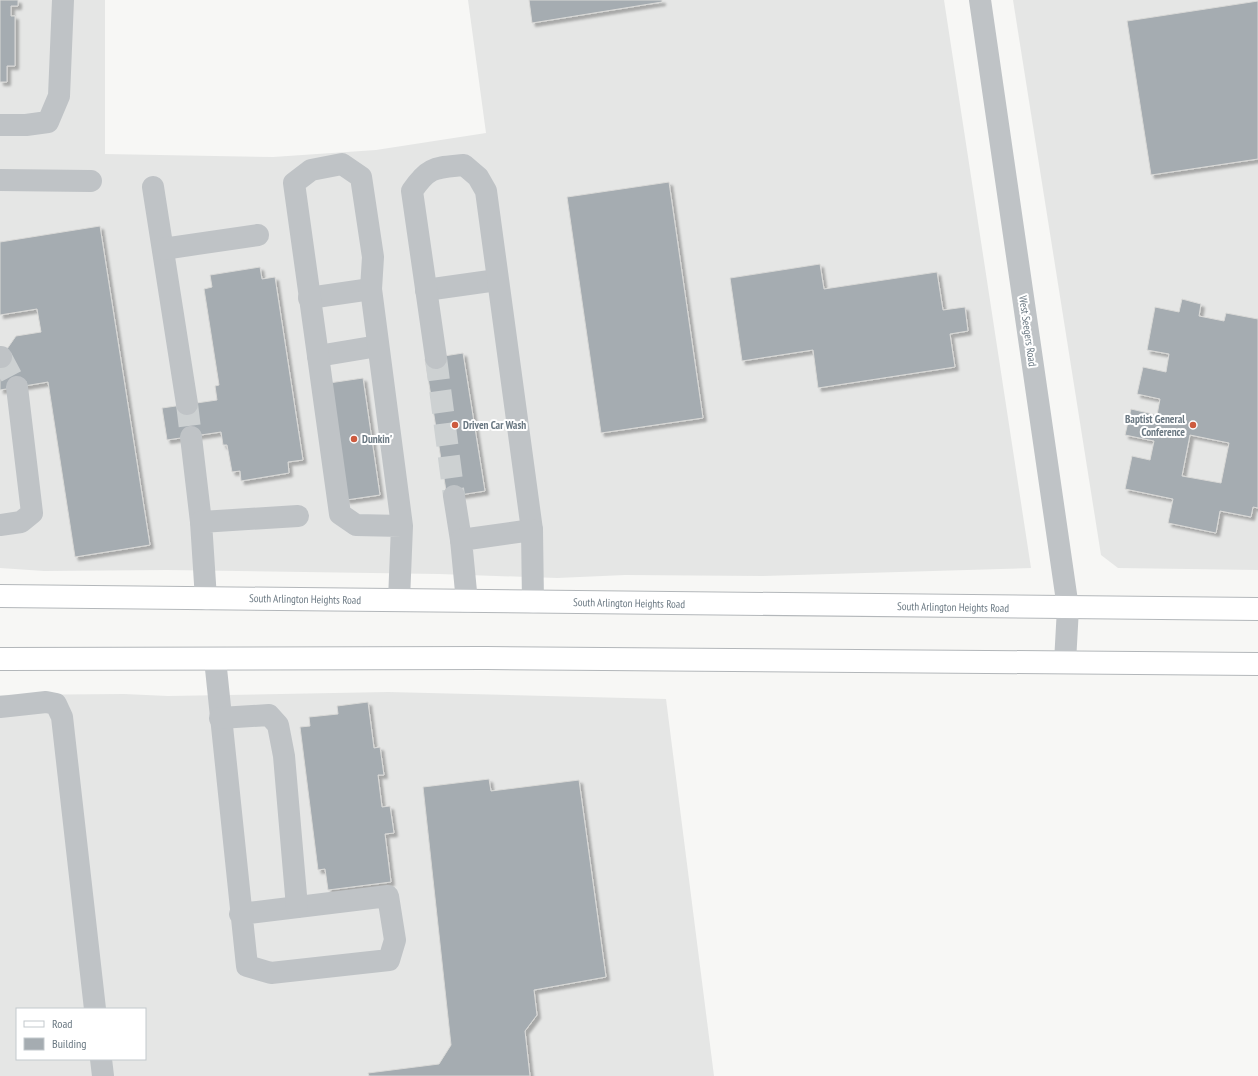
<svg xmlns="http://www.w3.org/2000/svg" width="1258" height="1076" font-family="'PT Sans Narrow',sans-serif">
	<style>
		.built { fill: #e5e6e5; fill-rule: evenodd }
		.building { fill: #a5acb1; stroke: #d9d9d7; fill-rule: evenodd; filter: url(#shadow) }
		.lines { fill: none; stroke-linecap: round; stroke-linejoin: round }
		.minor-tunnel { stroke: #cdd1d2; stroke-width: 22; stroke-dasharray: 22 11; stroke-linecap: butt }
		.major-casing { stroke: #b3b7ba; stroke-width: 24 }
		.minor { stroke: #bfc3c6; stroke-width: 22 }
		.major { stroke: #fff; stroke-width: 22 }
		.poi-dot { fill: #cd5b3f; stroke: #fff; stroke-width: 1.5 }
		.labels { text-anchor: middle; stroke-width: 4; stroke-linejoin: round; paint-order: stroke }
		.street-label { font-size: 11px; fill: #6a7882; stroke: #fff }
		.poi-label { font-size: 11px; font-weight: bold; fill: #6a7882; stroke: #fff; text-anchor: start }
	</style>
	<defs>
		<filter id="shadow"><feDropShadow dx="3.5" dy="3.5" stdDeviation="1" flood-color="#0004"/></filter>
	</defs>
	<rect width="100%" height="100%" fill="#f7f7f5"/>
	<g class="built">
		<polygon points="0,0 105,0 105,154 273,157 376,150 486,133 468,0 944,0 1031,568 763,576 625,575 557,578 439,574 167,570 44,571 0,568"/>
		<polygon points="1013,0 1258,0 1258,570 1118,568 1101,555"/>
		<path d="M 388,692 L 666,699 L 714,1076 L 0,1076 L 0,695 L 124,694 L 168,696 ZM 17,1009 L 145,1009 L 145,1059 L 17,1059 Z"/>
	</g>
	<g class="building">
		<polygon points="0,0 18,0 18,6 11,6 11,16 15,16 15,66 7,66 7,82 0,82"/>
		<polygon points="529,0 662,0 662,2 532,23"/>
		<polygon points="1258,1 1258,159 1151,175 1127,21"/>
		<polygon points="669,182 703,418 601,433 567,197"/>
		<polygon points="100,226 150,545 75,557 48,382 0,390 0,359 16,336 41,332 37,309 0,315 0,242"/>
		<polygon points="820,264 824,289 937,272 943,310 965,307 968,331 950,334 955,367 818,388 813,350 742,361 730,278"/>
		<polygon points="260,267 262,279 275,277 303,460 288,462 289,473 241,481 240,471 232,472 227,445 223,445 221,432 167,440 162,408 217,400 215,386 219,385 204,289 212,287 210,275"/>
		<path d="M 1182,299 L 1201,304 L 1199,316 L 1224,321 L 1226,313 L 1258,319 L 1258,508 L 1253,507 L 1251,517 L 1220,511 L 1216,533 L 1168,523 L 1173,499 L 1125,489 L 1132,456 L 1150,460 L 1154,441 L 1125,435 L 1131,409 L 1157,415 L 1160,399 L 1137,394 L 1143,367 L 1166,372 L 1169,354 L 1147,350 L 1155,307 L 1179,312 ZM 1190,435 L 1229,443 L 1221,483 L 1182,476 Z"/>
		<polygon points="463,353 485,491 447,497 425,359"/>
		<polygon points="363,378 380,495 346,500 329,383"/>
		<polygon points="368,702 374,748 380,747 384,775 378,775 382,807 390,806 394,833 385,834 391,882 328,890 325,869 318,870 300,727 310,726 309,717 338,714 337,706"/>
		<polygon points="489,779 491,791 579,780 606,977 534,990 537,1015 525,1031 530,1076 369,1076 368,1073 439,1064 451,1045 423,787"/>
	</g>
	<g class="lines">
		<g class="minor-tunnel">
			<polyline points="1,357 17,387"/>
			<polyline points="436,358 454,496"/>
			<polyline points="187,404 191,437"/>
		</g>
		<g class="major-casing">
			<g id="major">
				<polyline points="0,596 1258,609"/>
				<polyline points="0,659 486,658 1258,664"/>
			</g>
		</g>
		<g class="minor">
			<polyline points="980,0 1068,608 1065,662"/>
			<polyline points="0,125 26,125 48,122 59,96 63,0"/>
			<polyline points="0,180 91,181"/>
			<polyline points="153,187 187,404"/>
			<polyline points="163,249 258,235"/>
			<polyline points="426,290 497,280"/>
			<polyline points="309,298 371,289"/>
			<polyline points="318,356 378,346"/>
			<polyline points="0,357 1,357"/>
			<path d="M 436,358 L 412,191 C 429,166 435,168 464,165 L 478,177 L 486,191 L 532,530"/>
			<polyline points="191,437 201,522"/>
			<polyline points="454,496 461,540"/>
			<polyline points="0,525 21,522 32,513 17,387"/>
			<polyline points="206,599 201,522 298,516"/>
			<polyline points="399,600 402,526 371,289 373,257 361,177 342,164 311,170 294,183 340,514 356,525 402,526"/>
			<polyline points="467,602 461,540 532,530 533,602"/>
			<polyline points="215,659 247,966 271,973 389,960 395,940 388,896 240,914"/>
			<polyline points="0,707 46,702 56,704 62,717 95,1009"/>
			<polyline points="220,718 269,715 278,725 284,756 297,907"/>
			<polyline points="101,1059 103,1076"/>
		</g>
		<use href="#major" class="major"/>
	</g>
	<g class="poi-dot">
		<circle cx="455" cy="425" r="4"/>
		<circle cx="1193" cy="425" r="4"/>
		<circle cx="354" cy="439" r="4"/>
	</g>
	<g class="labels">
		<g class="street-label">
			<text transform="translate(1028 331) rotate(82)" y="4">West Seegers Road</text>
			<text transform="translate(305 599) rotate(1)" y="4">South Arlington Heights Road</text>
			<text transform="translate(629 603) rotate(1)" y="4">South Arlington Heights Road</text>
			<text transform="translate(953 607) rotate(1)" y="4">South Arlington Heights Road</text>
		</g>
		<g class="poi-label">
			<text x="1185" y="423" text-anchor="end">Baptist General<tspan x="1185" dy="13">Conference</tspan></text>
			<text x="463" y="429">Driven Car Wash</text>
			<text x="362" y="443">Dunkin'</text>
		</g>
	</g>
	<rect x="16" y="1008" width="130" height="52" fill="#ffffff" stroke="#c3c9cd"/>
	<rect x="24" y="1021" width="20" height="6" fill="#ffffff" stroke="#c3c9cd"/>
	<text x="52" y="1028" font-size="12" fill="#6a7882">Road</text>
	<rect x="24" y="1038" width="20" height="12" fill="#a5acb1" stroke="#c3c9cd"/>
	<text x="52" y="1048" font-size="12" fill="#6a7882">Building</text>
</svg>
